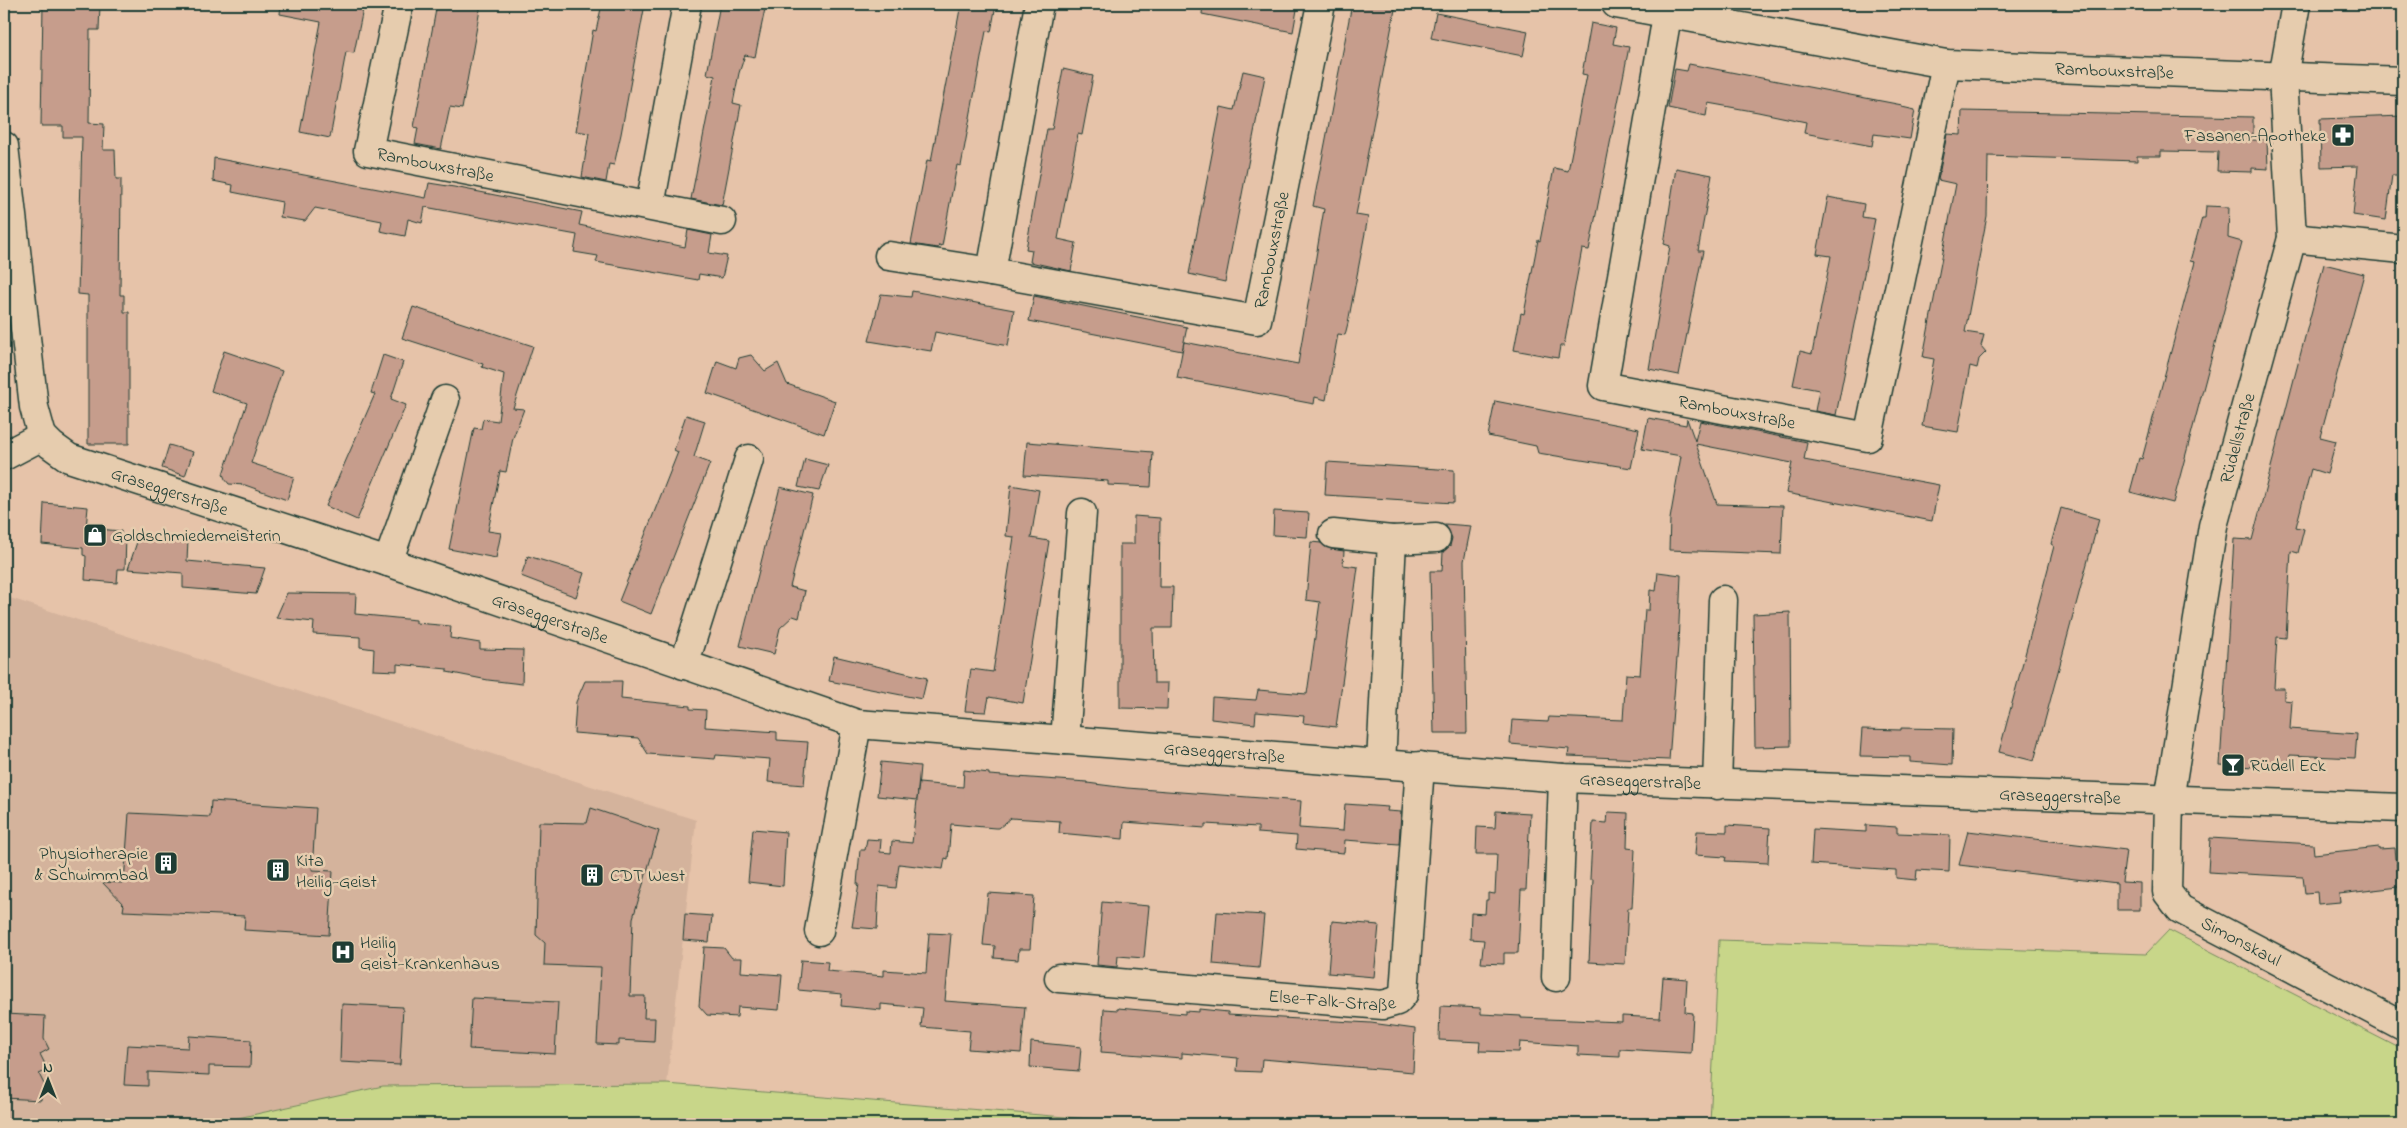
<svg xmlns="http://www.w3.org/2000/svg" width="2407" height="1128" font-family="'Indie Flower',sans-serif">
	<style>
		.built { fill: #d4b39c }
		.green { fill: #c8d689; stroke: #748a5e }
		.building { fill: #c69d8c; stroke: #1f3d34 }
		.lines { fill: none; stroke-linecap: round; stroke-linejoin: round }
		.street-casing { stroke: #1f3d34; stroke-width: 31 }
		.street { stroke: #e6ccae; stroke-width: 28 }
		.labels { text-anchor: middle; stroke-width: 5; stroke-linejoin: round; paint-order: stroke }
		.street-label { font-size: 18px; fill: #1f3d34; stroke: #e6ccae }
		.poi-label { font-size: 18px; fill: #1f3d34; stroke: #e6ccae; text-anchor: start }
	</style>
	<rect width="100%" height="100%" fill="#e6c3a9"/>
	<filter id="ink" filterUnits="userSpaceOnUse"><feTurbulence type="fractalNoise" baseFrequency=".02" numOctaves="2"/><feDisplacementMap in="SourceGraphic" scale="10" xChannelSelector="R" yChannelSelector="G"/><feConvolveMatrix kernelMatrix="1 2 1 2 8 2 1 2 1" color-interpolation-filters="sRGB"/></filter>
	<g filter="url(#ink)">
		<polygon class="built" points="4,596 696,820 667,1084 383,1086 211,1124 4,1124"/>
		<g class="green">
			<polygon points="2169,930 2403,1050 2403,1124 1710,1124 1719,940 2146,954"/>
			<polygon points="667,1084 1149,1124 211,1124 383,1086"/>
		</g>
		<g class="building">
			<polygon points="43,4 100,4 99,30 90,30 89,123 104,124 103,150 115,150 116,179 121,179 120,295 124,295 124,312 129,312 129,444 88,444 88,295 78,294 82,137 63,137 63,126 41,126"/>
			<polygon points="281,4 364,4 354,53 346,52 330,138 300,132 321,22 280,14"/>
			<polygon points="437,4 481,4 462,109 450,107 441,149 415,144 418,128 414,127"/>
			<polygon points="602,4 645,4 621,134 614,165 609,164 606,182 582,177 589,133 576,131 593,30 596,31"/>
			<polygon points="720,4 766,4 755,57 745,55 739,73 733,103 741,105 722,205 691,199 715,76 707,74"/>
			<polygon points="961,4 996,4 991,32 986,31 961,166 957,165 942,246 939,245 938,248 911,244 927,160 931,161"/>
			<polygon points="1203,4 1298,4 1293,32 1202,14"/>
			<polygon points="1352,4 1396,4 1356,215 1368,217 1348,323 1345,335 1338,334 1326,400 1315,397 1314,404 1177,378 1184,342 1298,364 1324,209 1313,206"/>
			<polygon points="1436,13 1528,31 1523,56 1431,38"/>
			<polygon points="1591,23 1616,28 1613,44 1629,47 1589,250 1582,249 1564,346 1560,346 1558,358 1514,350 1521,313 1524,314 1538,240 1540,241 1554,168 1568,171 1587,75 1582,74"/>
			<polygon points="1689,64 1902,105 1902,107 1915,110 1910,139 1874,134 1872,146 1804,133 1806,122 1758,112 1708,103 1706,116 1668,108 1675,69 1687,71"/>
			<polygon points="1063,69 1093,76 1082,135 1078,134 1058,239 1076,243 1071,271 1030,262 1032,250 1026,249 1047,129 1052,129"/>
			<polygon points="1243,71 1265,76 1225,282 1189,274 1221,107 1234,110"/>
			<polygon points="1962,111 2253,117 2253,140 2267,140 2268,169 2252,168 2252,172 2217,171 2218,152 2161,151 2161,156 2137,156 2137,161 1988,156 1987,216 1965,332 1984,335 1981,346 1986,352 1979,359 1977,368 1970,366 1958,432 1922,426 1934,359 1923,357 1956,184 1938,180 1947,134 1961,135"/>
			<polygon points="2403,116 2403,175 2392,175 2386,220 2353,215 2358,166 2321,167 2320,119"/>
			<polygon points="214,158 426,198 429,183 454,187 582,212 579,225 685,247 688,230 712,235 709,253 727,256 722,278 699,274 698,280 596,262 598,256 574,252 577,235 425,207 422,223 408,219 405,236 380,231 382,221 315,208 305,221 280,217 282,202 232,192 233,185 213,181"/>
			<polygon points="1676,168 1712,175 1698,251 1703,251 1679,375 1649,369 1670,246 1664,244"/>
			<polygon points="1828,197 1864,204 1862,217 1875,219 1836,415 1815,411 1819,390 1793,385 1800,351 1812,354 1831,256 1817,254"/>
			<polygon points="2206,206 2229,207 2228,238 2242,242 2173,503 2130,492 2139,458 2142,459 2195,262 2190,261 2202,218 2205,218"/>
			<polygon points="2324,264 2364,274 2320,437 2336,441 2327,474 2311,469 2296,527 2304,529 2298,553 2291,551 2286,638 2277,637 2274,688 2284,688 2284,700 2292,701 2290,729 2357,734 2355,758 2290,755 2288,769 2220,765 2234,539 2252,540"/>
			<polygon points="912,291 1014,310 1008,346 935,332 931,351 869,341 881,294 911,297"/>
			<polygon points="1034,296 1187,327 1182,351 1029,321"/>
			<polygon points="413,307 533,346 513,408 524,409 513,438 506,472 500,471 488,531 501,533 496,558 449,549 474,428 481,429 483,419 498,421 504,374 482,367 483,364 402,338"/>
			<polygon points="224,351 282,371 251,463 294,477 287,500 245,485 229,484 225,479 223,474 247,403 211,391"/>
			<polygon points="383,355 403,362 391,399 406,405 357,520 326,506 375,394 371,393"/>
			<polygon points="751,355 765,371 778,363 787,384 835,401 824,434 707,393 717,361 736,368 739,358"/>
			<polygon points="1495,401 1639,429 1631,468 1538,453 1536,446 1488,436"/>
			<polygon points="686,415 705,421 694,457 710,463 651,614 619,601 678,452 674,450"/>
			<polygon points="1648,418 1686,425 1687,419 1695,441 1700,421 1807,442 1804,460 1939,485 1932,521 1786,493 1792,463 1696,444 1717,504 1783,506 1781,554 1669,550 1670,519 1681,456 1642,449"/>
			<polygon points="1027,442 1153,452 1151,487 1108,485 1108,481 1024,475"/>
			<polygon points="169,445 193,452 185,476 162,468"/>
			<polygon points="805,459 828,465 819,491 798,487"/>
			<polygon points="1327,462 1454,470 1454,503 1325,495"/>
			<polygon points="1011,485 1039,490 1031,538 1049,541 1023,703 989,697 986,712 965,711 971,669 993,672 1014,537 1006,536"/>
			<polygon points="780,487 813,495 790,587 805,591 799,618 793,616 780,628 774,654 740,646"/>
			<polygon points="44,503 88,507 86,528 121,531 121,535 126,535 125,569 118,569 117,583 85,580 86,556 83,555 83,548 42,544"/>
			<polygon points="2061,508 2099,519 2034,761 1999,752 2054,546 2051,544"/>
			<polygon points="1274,511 1309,513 1307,537 1273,535"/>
			<polygon points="1134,516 1160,518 1159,587 1173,587 1172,628 1153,628 1154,683 1168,683 1167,709 1120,708 1120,544 1134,544"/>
			<polygon points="1445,524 1471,526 1464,561 1467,733 1434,733 1430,571 1442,571 1443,552 1450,546 1452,538"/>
			<polygon points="139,536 188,539 187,561 265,568 256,594 183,588 183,573 128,569"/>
			<polygon points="1311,542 1321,543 1331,549 1344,551 1343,565 1358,567 1336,727 1303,723 1304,716 1256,712 1255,724 1211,719 1212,697 1256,700 1258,690 1307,694 1320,602 1306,600"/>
			<polygon points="528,556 584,573 576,597 521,576"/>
			<polygon points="1658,572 1681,575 1678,645 1669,760 1568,756 1569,749 1510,744 1512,720 1548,722 1549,717 1623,720 1626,674 1640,675 1645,610 1649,610 1650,590 1656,591"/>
			<polygon points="287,593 356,594 355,614 416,620 416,623 451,626 450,638 480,643 480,649 523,650 522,684 488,680 447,672 447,669 397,664 397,671 373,670 374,649 360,647 360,637 313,634 314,622 276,618"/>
			<polygon points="1790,612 1791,746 1755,747 1753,614"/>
			<polygon points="834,656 927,678 922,699 829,681"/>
			<polygon points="585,681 622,681 621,699 690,706 690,709 706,710 705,727 777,732 777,740 808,742 804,785 768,782 770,759 716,755 715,759 648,754 638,738 574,733 576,702"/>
			<polygon points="1901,728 1953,729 1952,765 1910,762 1910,757 1860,756 1862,729 1901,730"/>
			<polygon points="881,762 920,766 917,800 877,796"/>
			<polygon points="964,770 989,773 989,775 1087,782 1087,783 1127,788 1301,801 1299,828 1343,831 1345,804 1388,807 1387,811 1401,812 1399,844 1345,840 1344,853 1296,849 1297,836 1258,833 1258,827 1205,824 1205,828 1124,822 1123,839 1059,833 1060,821 1011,818 999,828 995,828 951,824 948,859 945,858 943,869 899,864 896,888 879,886 877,929 852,927 859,884 857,884 860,850 865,850 867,839 881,840 880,852 891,853 892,841 912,843 919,783 963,787"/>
			<polygon points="211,801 316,808 312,870 333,871 329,935 244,930 245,916 123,911 124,905 102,882 124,883 129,813 210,817"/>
			<polygon points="591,808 659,831 633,918 630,996 645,996 644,1018 655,1018 654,1042 619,1040 619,1045 597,1044 601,967 544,965 545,943 536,935 539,822 587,823"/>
			<polygon points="1496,811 1530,813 1526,890 1521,890 1518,953 1504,953 1504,964 1481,963 1484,940 1470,939 1471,913 1485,914 1486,900 1488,900 1488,893 1495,894 1497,854 1476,854 1477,827 1495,828"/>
			<polygon points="1608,812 1628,813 1627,848 1635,849 1632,908 1628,908 1625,964 1589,962 1593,879 1590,879 1593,822 1607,823"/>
			<polygon points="1727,825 1770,828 1768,863 1725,861 1726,857 1695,855 1697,831 1727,832"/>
			<polygon points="1866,825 1897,827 1897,833 1950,835 1949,872 1917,870 1916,880 1896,878 1896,870 1811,864 1813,829 1866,832"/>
			<polygon points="753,829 786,832 783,886 748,882"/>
			<polygon points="1968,831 2126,850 2122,882 2140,883 2140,910 2117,910 2117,884 1959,865"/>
			<polygon points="2210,838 2313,844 2314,854 2379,847 2379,849 2395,848 2399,887 2339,894 2340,902 2318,904 2317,892 2305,893 2303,877 2208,872"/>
			<polygon points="988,893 1034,896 1030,949 1019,949 1018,960 994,958 995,946 983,945"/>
			<polygon points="1102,902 1149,906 1144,958 1118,956 1117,967 1097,965"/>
			<polygon points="1217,912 1264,915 1259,968 1213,964"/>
			<polygon points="685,914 712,916 709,942 683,940"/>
			<polygon points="1332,921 1379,925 1374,977 1328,973"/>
			<polygon points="929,933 951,934 945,1001 1025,1007 1021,1053 968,1049 970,1031 921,1027 923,1008 881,1004 881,1010 841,1006 842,994 798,990 801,960 828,962 827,971 884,976 884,970 926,973"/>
			<polygon points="704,947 724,948 732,958 742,958 741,972 782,975 779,1010 738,1007 737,1017 707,1015 699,1006"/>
			<polygon points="1663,977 1687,979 1685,1012 1693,1013 1691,1053 1620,1049 1620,1057 1578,1055 1578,1046 1520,1042 1519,1052 1479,1051 1480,1042 1439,1040 1440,1006 1481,1008 1481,1014 1521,1016 1521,1018 1622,1022 1622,1016 1660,1018"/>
			<polygon points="472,998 558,1002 555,1054 469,1049"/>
			<polygon points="342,1004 403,1007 400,1065 340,1062"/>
			<polygon points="1118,1008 1185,1014 1185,1011 1199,1012 1199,1009 1228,1012 1228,1015 1371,1023 1415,1029 1413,1072 1262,1059 1261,1072 1237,1071 1238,1058 1182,1053 1182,1058 1101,1052 1104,1009 1118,1010"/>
			<polygon points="4,1014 45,1016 44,1039 49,1049 40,1054 48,1070 39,1074 47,1090 41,1093 41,1100 4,1098"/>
			<polygon points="189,1036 251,1040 250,1067 209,1066 209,1075 148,1072 148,1086 124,1085 127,1045 188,1048"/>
			<polygon points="1031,1042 1081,1047 1079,1071 1030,1067"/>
		</g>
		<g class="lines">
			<g class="street-casing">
				<g id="street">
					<path id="s1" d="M 399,4 L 368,151 L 722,221"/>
					<path id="s2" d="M 1039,4 L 991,272 L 1257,320 L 1321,4"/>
					<path id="s3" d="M 1616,4 L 1946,64 L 2403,81"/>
					<path id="s4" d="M 1669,4 L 1603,386 L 1868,437 L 1946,64"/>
					<path id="s5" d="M 2296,4 L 2283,77 L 2292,238 L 2213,526 L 2169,800 L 2167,892 L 2180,909 L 2403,1026"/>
					<polyline points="4,146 34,407 42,436"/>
					<polyline points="650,206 687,4"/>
					<polyline points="2292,238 2403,249"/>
					<polyline points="889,256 991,272"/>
					<path id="s6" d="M 4,456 L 42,436 L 51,445 L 69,458 L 388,562 L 857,724 L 1563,778 L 2403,808"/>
					<polyline points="1333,534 1392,540 1381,764"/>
					<polyline points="1392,540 1436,538"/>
					<polyline points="388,562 445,400"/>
					<polyline points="684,665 749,459"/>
					<polyline points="1065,740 1082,513"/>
					<polyline points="1717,785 1723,600"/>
					<polyline points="819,931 857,724"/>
					<polyline points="1556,977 1563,778"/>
					<path id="s7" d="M 1059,978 L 1383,1005 L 1397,1001 L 1404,993 L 1420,766"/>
				</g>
			</g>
			<use href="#street" class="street"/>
		</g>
	</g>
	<defs>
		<g id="pharmacy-square" transform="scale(1.25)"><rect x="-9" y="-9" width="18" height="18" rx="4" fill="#1f3d34" stroke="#e6ccae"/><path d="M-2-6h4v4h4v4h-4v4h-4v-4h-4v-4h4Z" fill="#fff"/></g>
		<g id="shop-square" transform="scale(1.25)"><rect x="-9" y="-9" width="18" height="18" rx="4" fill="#1f3d34" stroke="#e6ccae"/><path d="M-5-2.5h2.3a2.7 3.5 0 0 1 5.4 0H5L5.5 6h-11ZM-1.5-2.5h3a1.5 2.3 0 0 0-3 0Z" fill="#fff"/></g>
		<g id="bar-square" transform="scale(1.25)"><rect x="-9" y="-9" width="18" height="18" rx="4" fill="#1f3d34" stroke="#e6ccae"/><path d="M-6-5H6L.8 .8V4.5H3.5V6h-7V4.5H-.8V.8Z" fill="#fff"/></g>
		<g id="building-square" transform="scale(1.25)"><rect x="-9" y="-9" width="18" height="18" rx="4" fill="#1f3d34" stroke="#e6ccae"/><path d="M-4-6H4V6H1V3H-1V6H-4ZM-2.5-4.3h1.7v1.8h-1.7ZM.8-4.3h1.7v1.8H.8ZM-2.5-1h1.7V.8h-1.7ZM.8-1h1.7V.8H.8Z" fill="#fff"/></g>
		<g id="hospital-square" transform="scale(1.25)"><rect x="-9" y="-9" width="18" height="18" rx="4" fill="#1f3d34" stroke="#e6ccae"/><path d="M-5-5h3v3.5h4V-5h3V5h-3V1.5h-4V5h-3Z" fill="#fff"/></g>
	</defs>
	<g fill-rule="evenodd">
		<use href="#pharmacy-square" x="2343" y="135"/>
		<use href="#shop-square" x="95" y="535"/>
		<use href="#bar-square" x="2233" y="765"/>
		<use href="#building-square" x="166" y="863"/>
		<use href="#building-square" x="278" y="870"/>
		<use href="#building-square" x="592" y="875"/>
		<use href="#hospital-square" x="343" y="952"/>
	</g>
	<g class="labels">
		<g class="street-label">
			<text dy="6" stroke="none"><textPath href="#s3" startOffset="504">Rambouxstraße</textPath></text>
			<text dy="6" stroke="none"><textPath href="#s1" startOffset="219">Rambouxstraße</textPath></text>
			<text dy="6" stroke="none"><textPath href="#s2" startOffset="614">Rambouxstraße</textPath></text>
			<text dy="6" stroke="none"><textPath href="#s4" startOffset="524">Rambouxstraße</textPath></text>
			<text transform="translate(2237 438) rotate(-75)" y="6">Rüdellstraße</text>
			<text dy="6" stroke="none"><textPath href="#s6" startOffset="184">Graseggerstraße</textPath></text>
			<text dy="6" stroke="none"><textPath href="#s6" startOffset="585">Graseggerstraße</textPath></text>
			<text dy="6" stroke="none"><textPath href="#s6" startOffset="1278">Graseggerstraße</textPath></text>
			<text dy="6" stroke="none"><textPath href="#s6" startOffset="1695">Graseggerstraße</textPath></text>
			<text dy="6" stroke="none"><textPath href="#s6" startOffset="2115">Graseggerstraße</textPath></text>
			<text dy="6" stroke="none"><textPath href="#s5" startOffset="994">Simonskaul</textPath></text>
			<text dy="6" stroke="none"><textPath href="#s7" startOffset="274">Else-Falk-Straße</textPath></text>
		</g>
		<g class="poi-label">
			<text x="2326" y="141" text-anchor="end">Fasanen-Apotheke</text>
			<text x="112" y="541">Goldschmiedemeisterin</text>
			<text x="2250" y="771">Rüdell Eck</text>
			<text x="148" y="859" text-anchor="end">Physiotherapie<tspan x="148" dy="21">&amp; Schwimmbad</tspan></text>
			<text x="296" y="866">Kita<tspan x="296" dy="21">Heilig-Geist</tspan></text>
			<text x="610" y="881">CDT West</text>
			<text x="360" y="948">Heilig<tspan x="360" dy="21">Geist-Krankenhaus</tspan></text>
		</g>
	</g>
	<rect width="2407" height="1128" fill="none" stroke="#e6ccae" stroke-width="20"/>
	<rect x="10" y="10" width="2387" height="1108" fill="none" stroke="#1f3d34" stroke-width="2" filter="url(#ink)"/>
	<g transform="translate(48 1080)" stroke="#e6ccae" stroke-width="4" paint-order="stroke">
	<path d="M0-4L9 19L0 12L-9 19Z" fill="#1f3d34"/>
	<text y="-8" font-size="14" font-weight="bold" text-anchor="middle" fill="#1f3d34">N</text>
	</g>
</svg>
